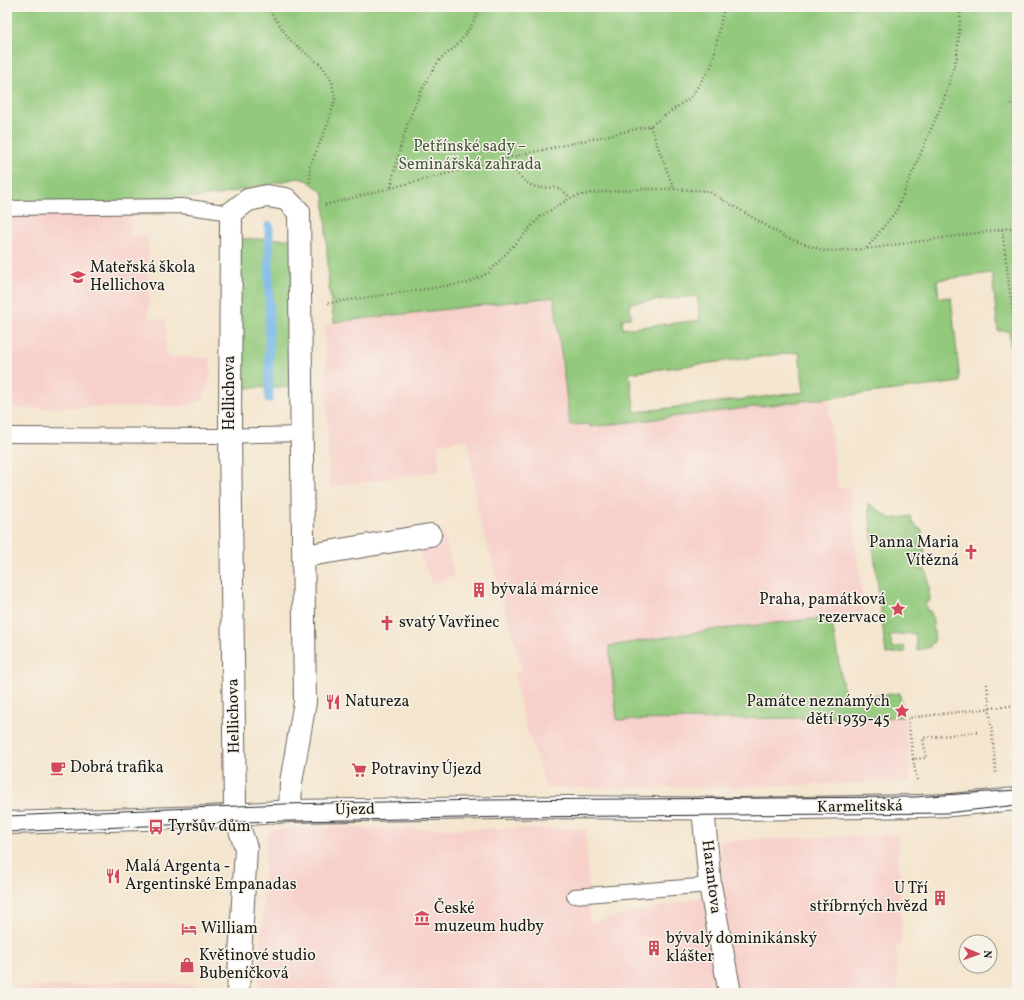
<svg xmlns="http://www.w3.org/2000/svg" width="1024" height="1000" font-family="Vollkorn,serif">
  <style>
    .built { fill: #f7d0ca }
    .green { fill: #92c97c; stroke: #57724c; fill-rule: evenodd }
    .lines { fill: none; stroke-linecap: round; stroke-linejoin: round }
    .stream { stroke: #73b5e8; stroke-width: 9 }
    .lane-casing { stroke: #68625a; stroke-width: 16 }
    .street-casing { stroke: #68625a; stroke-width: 24 }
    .path { stroke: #68625a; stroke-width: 2.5; stroke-dasharray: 1 3; stroke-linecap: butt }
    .lane { stroke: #fff; stroke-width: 14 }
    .street { stroke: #fff; stroke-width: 22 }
    .tram { stroke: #1c1c1c; stroke-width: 1 }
    .labels { text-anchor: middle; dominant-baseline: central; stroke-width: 3; stroke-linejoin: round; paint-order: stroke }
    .park-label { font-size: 16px; fill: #45593e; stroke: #f7f3e8 }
    .poi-label { font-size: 16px; fill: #1c1c1c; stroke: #f7f3e8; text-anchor: start }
    .street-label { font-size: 16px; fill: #1c1c1c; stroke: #f7f3e8 }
  </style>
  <rect width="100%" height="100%" fill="#f7f3e8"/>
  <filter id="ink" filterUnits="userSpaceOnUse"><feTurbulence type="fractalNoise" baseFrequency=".025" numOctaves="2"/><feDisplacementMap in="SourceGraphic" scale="8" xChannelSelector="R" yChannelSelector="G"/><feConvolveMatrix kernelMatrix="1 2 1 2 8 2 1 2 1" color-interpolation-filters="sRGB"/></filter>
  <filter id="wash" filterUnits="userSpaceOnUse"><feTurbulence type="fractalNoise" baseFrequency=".012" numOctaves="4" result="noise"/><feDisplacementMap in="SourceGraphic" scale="16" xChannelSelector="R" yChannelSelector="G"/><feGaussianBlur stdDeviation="0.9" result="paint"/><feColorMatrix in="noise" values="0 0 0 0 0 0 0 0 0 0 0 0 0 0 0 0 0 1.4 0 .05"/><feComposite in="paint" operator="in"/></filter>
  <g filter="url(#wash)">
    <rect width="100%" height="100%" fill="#f4e5ce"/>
    <path class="built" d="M7,215H129L130,236H148L149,318L166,319L167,357L210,358V382L203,400L183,406L7,409Z
      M555,297L571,425L589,424L590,427L828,398L837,488L849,487L864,613L831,615L846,708L904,703L911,782L737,787L546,788L522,714L515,674L523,671L477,510L468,439L437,444L440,471L329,487L325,326L334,322Z
      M444,535L455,575L432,585L417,544Z
      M293,828L586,829L590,923L722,892L720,841L898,834L902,946H896L898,993H259L266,839L272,830Z
      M125,980L223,988L222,993H7V989L21,987L79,985Z"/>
    <path class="green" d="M7,7H1017V387L1014,388L1009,331H998L992,273L937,280L939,298L951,297L960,382L590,427L589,424L570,425L554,297L334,322L329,288L324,193L307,180L298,178L219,195L165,200V214L7,215ZM697,296L700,320L623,329L622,319L631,318L630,303ZM799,352L804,392L635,412L629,373Z
      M238,239H293L294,387L240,388Z
      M868,503L891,519L911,516L912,524H916V527L922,530L925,557L924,561L920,562L922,569H925V572H927L930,598L929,602H925L927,611H930L931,614H932L935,640H933L934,643L930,644L931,647L917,650L915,633L890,635L892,648L904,646L905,652L886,654Z
      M831,617L845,699L900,693L902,717L617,720L609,646L712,630Z"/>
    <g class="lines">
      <path class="stream" d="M269,226V398"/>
    </g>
  </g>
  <g filter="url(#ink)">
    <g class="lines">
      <g class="lane-casing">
        <path id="lane" d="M7,208L182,206L231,213
          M7,435L212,436L302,434
          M574,896L710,885"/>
      </g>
      <g class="street-casing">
        <path id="street" d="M304,556L430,535
          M703,808L710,885L730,993
          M7,823L209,817L290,811L567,807L738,809L920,806L951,805L1017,799
          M238,993L246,848L235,815V806L230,435L231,213L248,200L267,196L286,199L299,212L305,702L291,782L290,811"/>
      </g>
      <path class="path" d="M270,7V11L290,40L323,67L332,81L335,99L329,121L310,166V184
        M1011,104L1017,106
        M650,126L674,189L708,191L787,238L825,251L867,249L1017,227
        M507,158C513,167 521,181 533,186C549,192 557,180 570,198
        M391,187C400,142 413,100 438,62C442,56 449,53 454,48C465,37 475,22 480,7
        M325,205L507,158L650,126L691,97L712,65L724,7
        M1002,229L1017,347
        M867,248L896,211L944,99L957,57L961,7
        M328,303L467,283L488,273L540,217L570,198L591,193L644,189H674
        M987,684L996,773
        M913,759L908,718L1017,705
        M917,780L913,759L926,758L923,738L978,732"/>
      <use href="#lane" class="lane"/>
      <use href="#street" class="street"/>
      <path class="tram" d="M7,816L284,804L484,800L915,797L1017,790
        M7,832L237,822L515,817L947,813L1017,805"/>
    </g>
  </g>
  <defs>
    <g id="school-bare" transform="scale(1.2)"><path d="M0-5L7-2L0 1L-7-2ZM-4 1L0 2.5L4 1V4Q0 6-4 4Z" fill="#d1495b" stroke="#f7f3e8" stroke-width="2.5" paint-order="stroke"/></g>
    <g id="church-bare" transform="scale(1.2)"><path d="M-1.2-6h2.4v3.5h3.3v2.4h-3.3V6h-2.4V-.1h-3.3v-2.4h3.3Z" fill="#d1495b" stroke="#f7f3e8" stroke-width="2.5" paint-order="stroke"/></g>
    <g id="building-bare" transform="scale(1.2)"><path d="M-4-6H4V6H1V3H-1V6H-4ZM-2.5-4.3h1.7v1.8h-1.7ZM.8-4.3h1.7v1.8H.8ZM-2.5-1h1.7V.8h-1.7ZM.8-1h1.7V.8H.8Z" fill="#d1495b" stroke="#f7f3e8" stroke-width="2.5" paint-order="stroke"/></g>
    <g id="sight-bare" transform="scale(1.2)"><path d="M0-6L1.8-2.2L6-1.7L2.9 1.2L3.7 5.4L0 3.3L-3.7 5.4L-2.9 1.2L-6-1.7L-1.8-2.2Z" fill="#d1495b" stroke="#f7f3e8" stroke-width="2.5" paint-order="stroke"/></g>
    <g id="restaurant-bare" transform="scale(1.2)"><path d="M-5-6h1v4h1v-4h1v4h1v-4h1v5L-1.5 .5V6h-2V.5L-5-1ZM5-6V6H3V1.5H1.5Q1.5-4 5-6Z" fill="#d1495b" stroke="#f7f3e8" stroke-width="2.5" paint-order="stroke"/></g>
    <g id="cafe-bare" transform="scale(1.2)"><path d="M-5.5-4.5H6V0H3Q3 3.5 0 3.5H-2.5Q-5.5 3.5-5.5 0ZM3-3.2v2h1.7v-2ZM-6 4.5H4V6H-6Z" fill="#d1495b" stroke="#f7f3e8" stroke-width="2.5" paint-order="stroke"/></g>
    <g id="supermarket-bare" transform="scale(1.2)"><path d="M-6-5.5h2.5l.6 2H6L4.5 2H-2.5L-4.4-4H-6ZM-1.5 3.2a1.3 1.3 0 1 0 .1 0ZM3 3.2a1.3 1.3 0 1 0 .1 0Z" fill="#d1495b" stroke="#f7f3e8" stroke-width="2.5" paint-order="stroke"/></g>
    <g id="bus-bare" transform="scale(1.2)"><path d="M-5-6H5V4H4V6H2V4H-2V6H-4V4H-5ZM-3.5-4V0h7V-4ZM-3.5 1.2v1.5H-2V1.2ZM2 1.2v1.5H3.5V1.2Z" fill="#d1495b" stroke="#f7f3e8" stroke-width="2.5" paint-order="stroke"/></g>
    <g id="museum-bare" transform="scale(1.2)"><path d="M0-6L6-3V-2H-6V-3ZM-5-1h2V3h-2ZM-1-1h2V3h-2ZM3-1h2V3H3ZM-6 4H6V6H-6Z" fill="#d1495b" stroke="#f7f3e8" stroke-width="2.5" paint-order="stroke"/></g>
    <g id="hotel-bare" transform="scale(1.2)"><path d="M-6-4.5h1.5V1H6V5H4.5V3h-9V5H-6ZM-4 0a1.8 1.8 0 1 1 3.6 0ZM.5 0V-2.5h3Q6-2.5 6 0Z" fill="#d1495b" stroke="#f7f3e8" stroke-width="2.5" paint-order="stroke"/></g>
    <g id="shop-bare" transform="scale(1.2)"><path d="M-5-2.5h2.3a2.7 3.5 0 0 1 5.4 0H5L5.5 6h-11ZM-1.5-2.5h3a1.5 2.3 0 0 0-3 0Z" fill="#d1495b" stroke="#f7f3e8" stroke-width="2.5" paint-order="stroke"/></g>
  </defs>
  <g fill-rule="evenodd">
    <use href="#school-bare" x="78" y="277"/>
    <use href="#church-bare" x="971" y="552"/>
    <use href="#building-bare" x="479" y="590"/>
    <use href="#sight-bare" x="898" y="609"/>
    <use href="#church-bare" x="387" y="623"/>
    <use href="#restaurant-bare" x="333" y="702"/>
    <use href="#sight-bare" x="902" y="711"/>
    <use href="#cafe-bare" x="58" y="768"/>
    <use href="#supermarket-bare" x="359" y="770"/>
    <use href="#bus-bare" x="156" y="827"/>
    <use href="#restaurant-bare" x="113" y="876"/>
    <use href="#building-bare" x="940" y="898"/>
    <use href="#museum-bare" x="422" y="918"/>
    <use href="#hotel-bare" x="189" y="929"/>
    <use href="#building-bare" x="654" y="948"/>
    <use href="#shop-bare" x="187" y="965"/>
  </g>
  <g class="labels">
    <g class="park-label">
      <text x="470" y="147">Petřínské sady –<tspan x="470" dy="18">Seminářská zahrada</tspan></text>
    </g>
    <g class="poi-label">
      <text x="90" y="268">Mateřská škola<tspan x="90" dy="18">Hellichova</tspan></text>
      <text x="959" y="543" text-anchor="end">Panna Maria<tspan x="959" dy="18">Vítězná</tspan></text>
      <text x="491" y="590">bývalá márnice</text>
      <text x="886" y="600" text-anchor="end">Praha, památková<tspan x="886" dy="18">rezervace</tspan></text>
      <text x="399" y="623">svatý Vavřinec</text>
      <text x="345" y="702">Natureza</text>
      <text x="890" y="702" text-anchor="end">Památce neznámých<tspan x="890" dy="18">dětí 1939-45</tspan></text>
      <text x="70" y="768">Dobrá trafika</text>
      <text x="371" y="770">Potraviny Újezd</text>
      <text x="168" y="827">Tyršův dům</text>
      <text x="125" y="867">Malá Argenta -<tspan x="125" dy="18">Argentinské Empanadas</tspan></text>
      <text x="928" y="889" text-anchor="end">U Tří<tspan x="928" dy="18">stříbrných hvězd</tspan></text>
      <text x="434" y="909">České<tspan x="434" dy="18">muzeum hudby</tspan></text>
      <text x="201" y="929">William</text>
      <text x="666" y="939">bývalý dominikánský<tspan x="666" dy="18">klášter</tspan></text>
      <text x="199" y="956">Květinové studio<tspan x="199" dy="18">Bubeníčková</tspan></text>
    </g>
    <g class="street-label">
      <text transform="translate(230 393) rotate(-90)">Hellichova</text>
      <text transform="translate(234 716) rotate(-91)">Hellichova</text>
      <text transform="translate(860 807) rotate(-1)">Karmelitská</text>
      <text transform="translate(355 810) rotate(-1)">Újezd</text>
      <text transform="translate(711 877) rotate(83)">Harantova</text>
    </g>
  </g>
  <rect width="1024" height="1000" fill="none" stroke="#f7f3e8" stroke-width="24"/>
  <g transform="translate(978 954) rotate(92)"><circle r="19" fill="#f7f3e8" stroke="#9f9d96"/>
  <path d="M0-3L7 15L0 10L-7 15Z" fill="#d1495b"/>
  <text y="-6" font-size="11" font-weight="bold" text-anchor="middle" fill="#1c1c1c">N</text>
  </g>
</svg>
